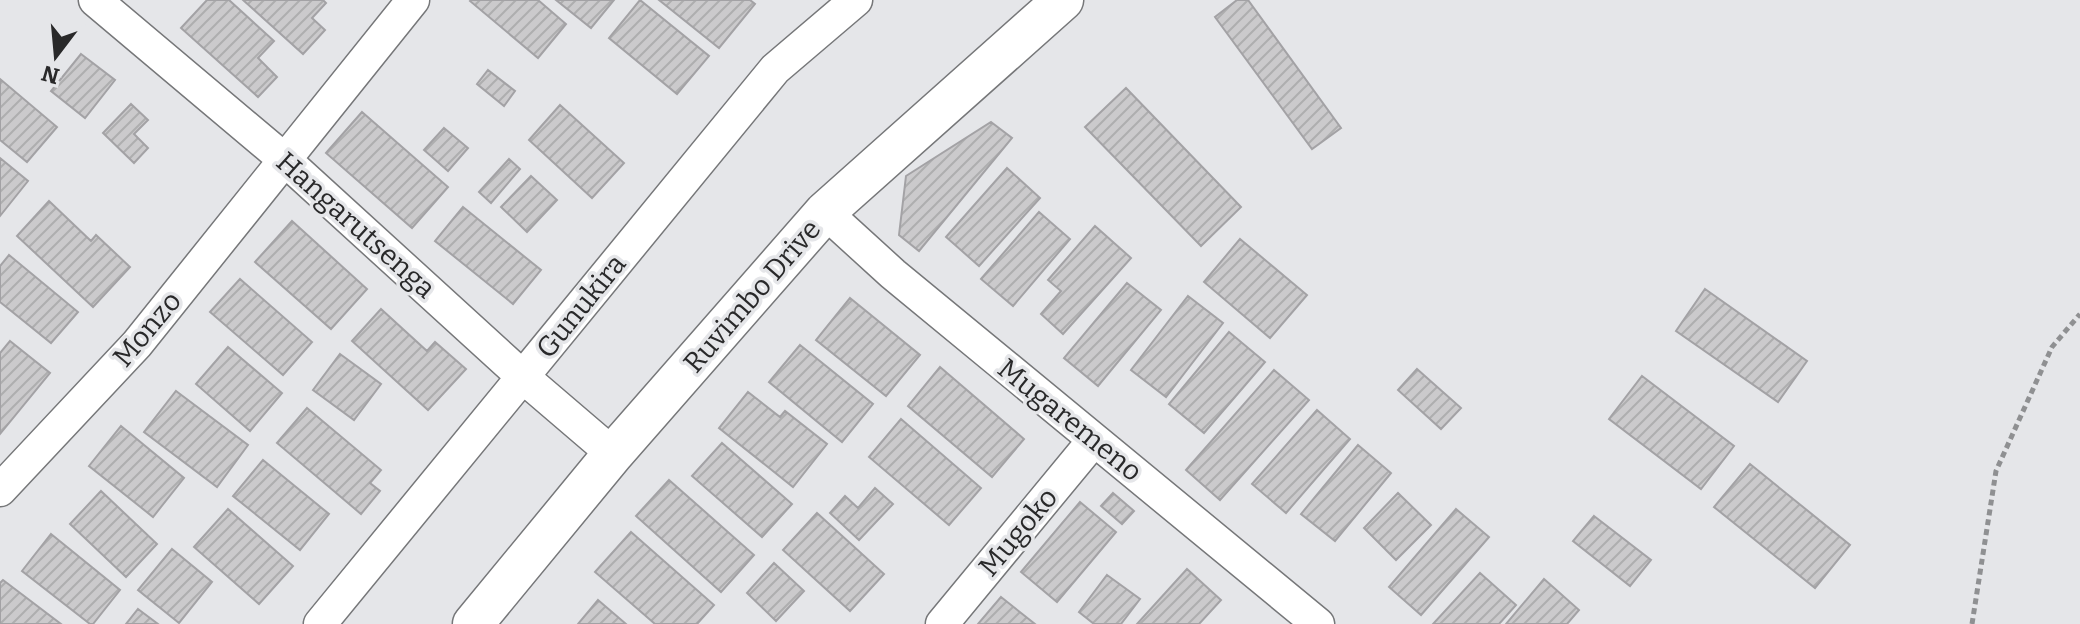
<svg xmlns="http://www.w3.org/2000/svg" width="2080" height="624" font-family="Bitter,serif">
  <style>
    .building { fill: url(#building-hatch); stroke: #a3a2a5; stroke-width: 2 }
    .lines { fill: none; stroke-linecap: round; stroke-linejoin: round }
    .minor-casing { stroke: #767779; stroke-width: 35 }
    .tertiary-casing { stroke: #767779; stroke-width: 43 }
    .path { stroke: #8f9092; stroke-width: 5; stroke-dasharray: 6 4; stroke-linecap: butt }
    .minor { stroke: #fff; stroke-width: 32 }
    .tertiary { stroke: #fff; stroke-width: 40 }
    .labels { text-anchor: middle; dominant-baseline: central; stroke-width: 7; stroke-linejoin: round; paint-order: stroke }
    .street-label { font-size: 28px; fill: #29292a; stroke: #e5e6e9 }
  </style>
  <defs>
    <pattern id="building-hatch" width="6" height="6" patternUnits="userSpaceOnUse" patternTransform="scale(2)"><rect width="6" height="6" fill="#cbcacc"/><path d="M-1 1l2-2M0 6l6-6M5 7l2-2" fill="none" stroke="#aeaeaf"/></pattern>
  </defs>
  <rect width="100%" height="100%" fill="#e5e6e9"/>
  <path class="building" d="M207,0H229L274,41L258,58L277,77L258,97L181,28Z
    M243,0H323L326,3L312,18L325,30L303,54Z
    M471,0H538L566,24L538,58L470,1Z
    M556,0H614L591,28Z
    M640,0L709,56L677,94L609,38Z
    M659,0H750L755,4L719,48Z
    M1237,0H1248L1341,128L1312,149L1215,17Z
    M81,54L115,80L85,118L51,91Z
    M488,70L515,91L504,106L477,84Z
    M0,79L57,127L27,162L0,140Z
    M1126,88L1241,207L1201,246L1085,127Z
    M131,104L148,120L134,134L148,148L134,163L103,133Z
    M560,105L624,163L592,198L529,140Z
    M362,112L448,187L412,228L326,153Z
    M991,122L1012,138L919,251L899,235L906,176Z
    M444,128L468,148L448,171L424,150Z
    M0,158L28,181L0,216Z
    M509,159L520,169L491,203L479,192Z
    M1007,168L1040,198L979,266L946,237Z
    M531,176L557,200L527,232L501,207Z
    M49,201L91,241L96,235L130,267L93,307L17,236Z
    M463,207L541,270L513,304L435,241Z
    M1039,212L1070,239L1013,306L981,279Z
    M292,221L367,289L331,329L255,262Z
    M1095,226L1131,258L1063,334L1041,314L1061,291L1048,280Z
    M1240,239L1307,295L1270,338L1204,282Z
    M9,255L78,312L51,343L0,302V266Z
    M240,279L312,342L283,375L210,312Z
    M1127,283L1161,310L1098,386L1064,358Z
    M1705,289L1807,361L1778,402L1676,331Z
    M1188,296L1223,323L1166,397L1131,370Z
    M850,298L920,355L886,396L816,340Z
    M381,309L427,351L435,342L466,369L428,410L352,341Z
    M1229,332L1265,362L1204,433L1169,404Z
    M10,341L50,373L0,434V353Z
    M800,345L873,404L842,442L769,382Z
    M228,347L282,393L250,431L196,384Z
    M340,354L381,384L354,420L313,390Z
    M940,367L1024,439L992,477L908,406Z
    M1417,369L1461,408L1441,429L1398,390Z
    M1274,370L1309,400L1220,500L1186,470Z
    M1642,376L1734,446L1701,489L1609,419Z
    M176,391L248,445L217,487L144,432Z
    M748,392L780,417L785,411L827,444L793,487L719,428Z
    M307,408L381,470L370,483L380,491L361,514L277,443Z
    M1317,410L1350,439L1286,513L1252,484Z
    M901,419L981,488L949,525L869,457Z
    M121,426L184,478L153,517L89,466Z
    M722,443L792,504L762,537L692,476Z
    M1358,445L1391,473L1335,541L1301,514Z
    M263,460L329,514L300,550L233,496Z
    M1750,464L1850,545L1815,588L1714,507Z
    M669,480L754,555L721,592L636,516Z
    M875,488L893,504L859,540L830,513L845,496L858,508Z
    M101,491L157,544L126,577L70,524Z
    M1113,493L1134,511L1122,524L1101,506Z
    M1398,493L1431,525L1396,560L1364,528Z
    M1080,502L1116,532L1057,602L1021,572Z
    M228,509L293,566L259,604L194,547Z
    M1456,509L1489,537L1421,615L1389,587Z
    M817,513L884,574L850,611L783,550Z
    M1594,516L1651,560L1630,586L1573,541Z
    M631,532L714,605L697,624H655L595,572Z
    M51,534L120,590L93,624H90L22,571Z
    M172,549L212,582L179,623L138,590Z
    M774,563L804,591L776,621L747,593Z
    M1187,569L1221,600L1199,624H1137Z
    M1480,573L1516,605L1499,624H1433Z
    M1107,575L1140,599L1121,624H1094L1079,612Z
    M1544,579L1579,610L1567,624H1506Z
    M3,580L61,624H0V583Z
    M1001,597L1035,624H978Z
    M598,600L626,624H578Z
    M138,609L158,624H126Z"/>
  <g class="lines">
    <g class="minor-casing">
      <path id="minor" d="M95,0L285,160L523,377L613,454
        M825,212L893,274L1318,624
        M0,490L137,344L413,0
        M320,624L775,69L856,0
        M942,624L1094,440"/>
    </g>
    <g class="tertiary-casing">
      <path id="tertiary" d="M473,624L613,454L825,212L1063,0"/>
    </g>
    <path class="path" d="M1972,624L1996,471L2052,347L2080,314"/>
    <use href="#minor" class="minor"/>
    <use href="#tertiary" class="tertiary"/>
  </g>
  <g class="labels">
    <g class="street-label">
      <text transform="translate(356 225) rotate(42)">Hangarutsenga</text>
      <text transform="translate(752 296) rotate(-49)">Ruvimbo Drive</text>
      <text transform="translate(581 306) rotate(-51)">Gunukira</text>
      <text transform="translate(147 329) rotate(-50)">Monzo</text>
      <text transform="translate(1070 420) rotate(39)">Mugaremeno</text>
      <text transform="translate(1018 532) rotate(-50)">Mugoko</text>
    </g>
  </g>
  <g transform="translate(56 56) rotate(196)" stroke="#e5e6e9" stroke-width="6" paint-order="stroke">
  <path d="M0-6L14 30L0 20L-14 30Z" fill="#29292a"/>
  <text y="-12" font-size="22" font-weight="bold" text-anchor="middle" fill="#29292a">N</text>
  </g>
</svg>
